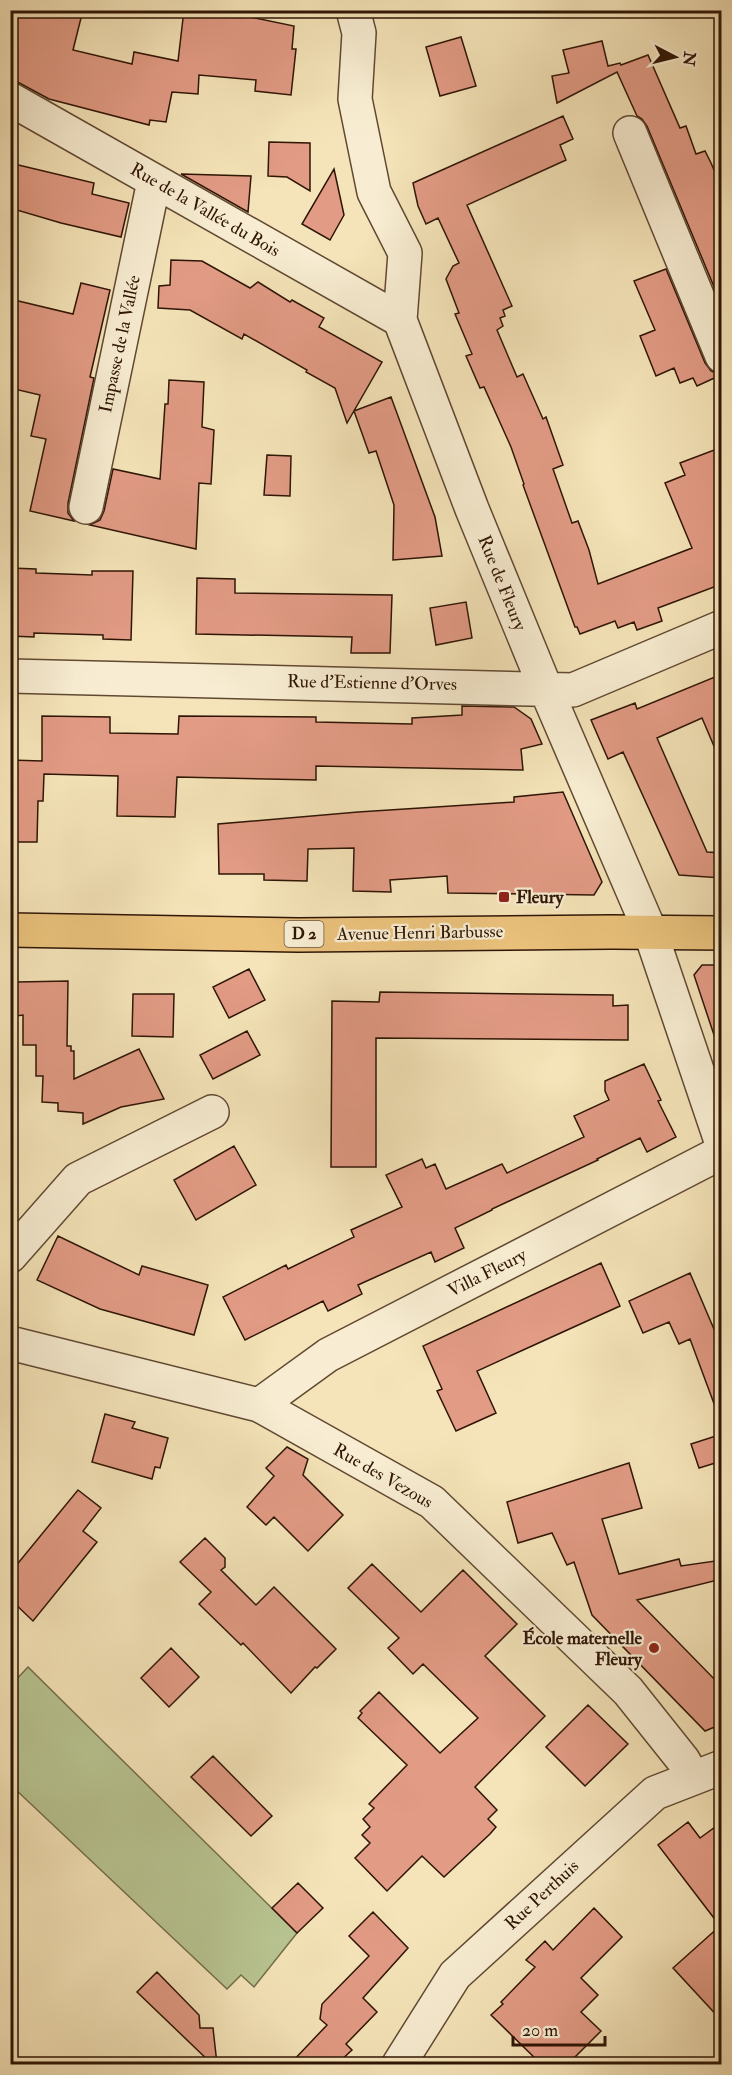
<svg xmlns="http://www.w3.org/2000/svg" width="732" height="2075" font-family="'IM FELL Double Pica',serif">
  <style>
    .green { fill: #b8c592; stroke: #746d4c; stroke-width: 1.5 }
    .building { fill: #e29b85; stroke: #2f1505; stroke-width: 1.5 }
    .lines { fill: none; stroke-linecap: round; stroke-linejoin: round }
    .minor-casing { stroke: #604932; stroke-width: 36 }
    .major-casing { stroke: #2f1505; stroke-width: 36 }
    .minor { stroke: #f8edd2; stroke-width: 33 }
    .major { stroke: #eac27c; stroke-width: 33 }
    .poi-dot { fill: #8f2418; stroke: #f8edd2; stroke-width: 2 }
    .labels { text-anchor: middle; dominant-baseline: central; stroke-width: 4.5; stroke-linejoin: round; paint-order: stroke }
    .shield { fill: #f8edd2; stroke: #6b5642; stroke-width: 1.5 }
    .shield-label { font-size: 16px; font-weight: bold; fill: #2f1505 }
    .street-label { font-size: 18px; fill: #2f1505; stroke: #f8edd2 }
    .poi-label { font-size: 18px; font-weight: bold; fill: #2f1505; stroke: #f8edd2; text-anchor: start }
  </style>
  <rect width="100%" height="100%" fill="#f5e4b9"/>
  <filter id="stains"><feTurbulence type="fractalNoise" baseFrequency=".00333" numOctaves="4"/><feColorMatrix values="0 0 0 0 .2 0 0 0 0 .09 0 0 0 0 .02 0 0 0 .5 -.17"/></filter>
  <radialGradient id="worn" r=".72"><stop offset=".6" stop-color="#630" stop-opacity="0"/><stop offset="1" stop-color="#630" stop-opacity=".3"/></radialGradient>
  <path class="green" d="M28,1667L297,1933L254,1987L241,1975L227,1989L14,1788L12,1794L11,1793V1685Z"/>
  <path class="building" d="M10,10H83L73,50L132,64L134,52L178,61L184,10H241L240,15L294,26L292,49H296L291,95L255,91L256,80L199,75L198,94L172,92L166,122L150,120L149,125L49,99L10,78Z
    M461,37L476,86L440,96L426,47Z
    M602,41L608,66L620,63L621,65L648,55L680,128L686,126L696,154L705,151L711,163L722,188V306L647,126L642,119L637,116L617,72L557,103L552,76L569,73L563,50Z
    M563,116L573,139L560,145L566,160L467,205L512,306L503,310L505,316L500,318L503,326L497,330L517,377L523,374L543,419L546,417L563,465L553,469L572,523L578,521L589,550L598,584L692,548L665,483L685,475L680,463L722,447V584L658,608L662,621L637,630L634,622L618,628L615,621L580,634L577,627H575L523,485L524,484L511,447L484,387L480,388L466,356L472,354L455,314L459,313L446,279L453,266L459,263L438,218L426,224L418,206L413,183Z
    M269,142L310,143V191L287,177L268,176Z
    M10,163L94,183L92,194L129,203L121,237L61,223L10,208Z
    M334,169L344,215L330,240L302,224Z
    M181,174L251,176L248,212Z
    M171,260L202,261L250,288L258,282L290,302L292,300L324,318L319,327L382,362L347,423L335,388L306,372L307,370L244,334L242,339L190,310L158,308L159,286L170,285Z
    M666,269L705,363L711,371L721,375L697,386L693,378L680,383L674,368L656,376L640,336L655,330L634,281Z
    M81,283L110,290L90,377L94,378L68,503V513L74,521L30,511L46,439L31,436L40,395L10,388V299L73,314Z
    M169,380L204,382L202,427L214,430L211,484L199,483L196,549L90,525L100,520L104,511L113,469L160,479L165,404H168Z
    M391,397L435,517L442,556L393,560L394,505L376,451L369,453L354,411Z
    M267,455L291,456L290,496L264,495Z
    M10,568L36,569V573L92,575V571H133L131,640L103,639V635L34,633V637L10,636Z
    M197,578L235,579V593L392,595L390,653H351L352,637L196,634Z
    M466,602L472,638L436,645L430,608Z
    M722,674V765L702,718L657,738L707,852L722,853V878L679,875L623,752L608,759L591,720L635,703L637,709Z
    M462,706L514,707L531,719L542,744L521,749L523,770L316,766V780L177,777L175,817L117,816L118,776L44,774L43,801H38L37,842H10V760L42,761V716L110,717V733L178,734L179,716L316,717V722L412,724V718L462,715Z
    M563,792L602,882L594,895L448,893L447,876L390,880L391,892L353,891L354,848L308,849L307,881L264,880V874H219L218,824L358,812L514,802V797Z
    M702,965H722V1043L717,1044L694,975Z
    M249,969L265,1000L229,1018L213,987Z
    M68,981L67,1046H71V1051H74V1079L139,1049L164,1099L121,1107L83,1124V1113L58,1111V1103L42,1102L43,1076H36V1045H23V1015L16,1016L17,982Z
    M380,992L613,995V1006L628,1005V1040L376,1038V1167H331L332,1001L379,1002Z
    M133,994H174L173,1037L132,1036Z
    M247,1031L260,1055L213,1079L200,1055Z
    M644,1064L661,1100L658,1101L676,1137L647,1152L640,1138L597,1159L598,1160L492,1209V1210L455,1228L464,1248L435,1262L431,1252L358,1285L362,1294L328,1311L323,1301L245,1340L223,1297L286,1265L288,1269L354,1237L351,1230L402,1207L386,1175L422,1159L426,1168L435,1164L446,1189L502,1164L507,1173L584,1137L574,1116L609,1100L605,1091V1081Z
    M234,1146L256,1185L196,1220L174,1180Z
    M58,1236L139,1275L142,1266L208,1285L194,1335L100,1309L37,1280Z
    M601,1263L620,1306L477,1371L496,1413L456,1431L437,1391L442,1389L423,1346Z
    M690,1273L722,1348V1417H719L690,1339L679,1344L669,1322L643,1333L629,1301Z
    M105,1414L135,1422L132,1428L168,1438L160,1468L155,1467L152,1479L92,1462Z
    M722,1434V1461L699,1468L691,1444Z
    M287,1447L308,1459L303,1475L343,1515L308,1551L274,1517L266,1525L247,1507L274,1476L266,1468Z
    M629,1463L642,1508L602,1519L619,1574L679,1559L681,1566L722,1560V1579L637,1600L722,1687V1724L705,1731L592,1615L574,1562L567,1565L552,1533L518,1543L507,1502Z
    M78,1490L101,1508L83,1531L97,1542L33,1621L10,1599V1573Z
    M205,1538L225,1558V1567L221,1570L256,1605L274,1587L336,1649L317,1668L315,1667L291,1693L243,1643L241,1645L199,1604L211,1592L180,1562Z
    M372,1564L421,1612L463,1570L517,1624L485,1656L545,1716L475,1787L497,1810L488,1819L496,1827L490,1834L444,1877L422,1856L387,1891L355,1858L370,1843L362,1835L370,1827L363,1819L374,1808L369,1804L407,1765L358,1718L362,1713L360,1711L379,1692L440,1753L478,1718L423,1664L413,1674L388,1648L399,1638L348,1588Z
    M171,1648L199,1677L169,1707L141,1678Z
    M588,1705L628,1744L585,1786L546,1747Z
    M213,1756L272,1816L251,1836L191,1777Z
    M688,1822L700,1838L722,1822V2021L673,1968L720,1926L658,1845Z
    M298,1883L323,1908L297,1933L272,1908Z
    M594,1908L622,1937L581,1978L598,1995L581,2012L601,2031L568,2064H541L491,2015L503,2004L501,2002L535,1967L526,1960L545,1941L553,1950Z
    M373,1912L408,1948L363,1998L377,2012L346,2044L352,2050L337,2064H290L327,2025L320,2019L322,2004L369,1956L349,1936Z
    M157,1972L199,2015L200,2028H213L217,2064H212L137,1992Z"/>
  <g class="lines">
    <g class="minor-casing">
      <path id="minor" d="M353,10L359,33L355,99L374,192L405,253L400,320L472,509L545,687L650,931L722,1144
        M10,99L400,320
        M630,133L722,356
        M86,507L154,181
        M10,676L573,690L722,627
        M10,1256L78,1179L212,1112
        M10,1343L259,1405L432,1502L628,1691L683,1760L693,1777
        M259,1405L328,1355L722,1152
        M399,2064L455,1975L655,1793L722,1767"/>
    </g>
    <g class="major-casing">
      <path id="major" d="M10,930L298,935L611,932L722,933"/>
    </g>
    <use href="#minor" class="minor"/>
    <use href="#major" class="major"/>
  </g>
  <g class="poi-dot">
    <rect x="498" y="891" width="12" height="12" rx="3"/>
    <circle cx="654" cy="1648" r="6"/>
  </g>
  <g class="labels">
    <rect class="shield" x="284.5" y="921" width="39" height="26" rx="4.5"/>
    <g class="shield-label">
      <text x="304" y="934">D 2</text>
    </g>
    <g class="street-label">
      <text transform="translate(205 210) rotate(30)">Rue de la Vallée du Bois</text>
      <text transform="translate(120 344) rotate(-78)">Impasse de la Vallée</text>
      <text transform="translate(502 583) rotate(68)">Rue de Fleury</text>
      <text transform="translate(372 683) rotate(1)">Rue d'Estienne d'Orves</text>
      <text transform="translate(420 933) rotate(-1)">Avenue Henri Barbusse</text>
      <text transform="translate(487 1273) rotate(-27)">Villa Fleury</text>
      <text transform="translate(383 1476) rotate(30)">Rue des Vezous</text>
      <text transform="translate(542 1895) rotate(-43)">Rue Perthuis</text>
    </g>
    <g class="poi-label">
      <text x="516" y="897">Fleury</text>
      <text x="642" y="1638" text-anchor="end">École maternelle<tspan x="642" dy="21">Fleury</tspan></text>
    </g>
  </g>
  <rect width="732" height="2075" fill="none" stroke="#f5e4b9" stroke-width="36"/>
  <rect x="12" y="12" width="708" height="2051" fill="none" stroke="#2f1505" stroke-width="3"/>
  <rect x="18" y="18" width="696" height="2039" fill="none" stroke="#2f1505" stroke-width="1.5"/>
  <g transform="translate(675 57) rotate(97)" stroke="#f8edd2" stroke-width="4.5" paint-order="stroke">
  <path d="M0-4.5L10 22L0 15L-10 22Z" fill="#2f1505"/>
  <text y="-9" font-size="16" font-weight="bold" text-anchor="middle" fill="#2f1505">N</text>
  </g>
  <path d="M513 2036v9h92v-9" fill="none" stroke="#2f1505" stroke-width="3"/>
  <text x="522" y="2036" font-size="18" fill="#2f1505" stroke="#f8edd2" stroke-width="4.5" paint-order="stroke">20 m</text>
  <rect width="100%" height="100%" filter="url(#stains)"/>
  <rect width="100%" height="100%" fill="url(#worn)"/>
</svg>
